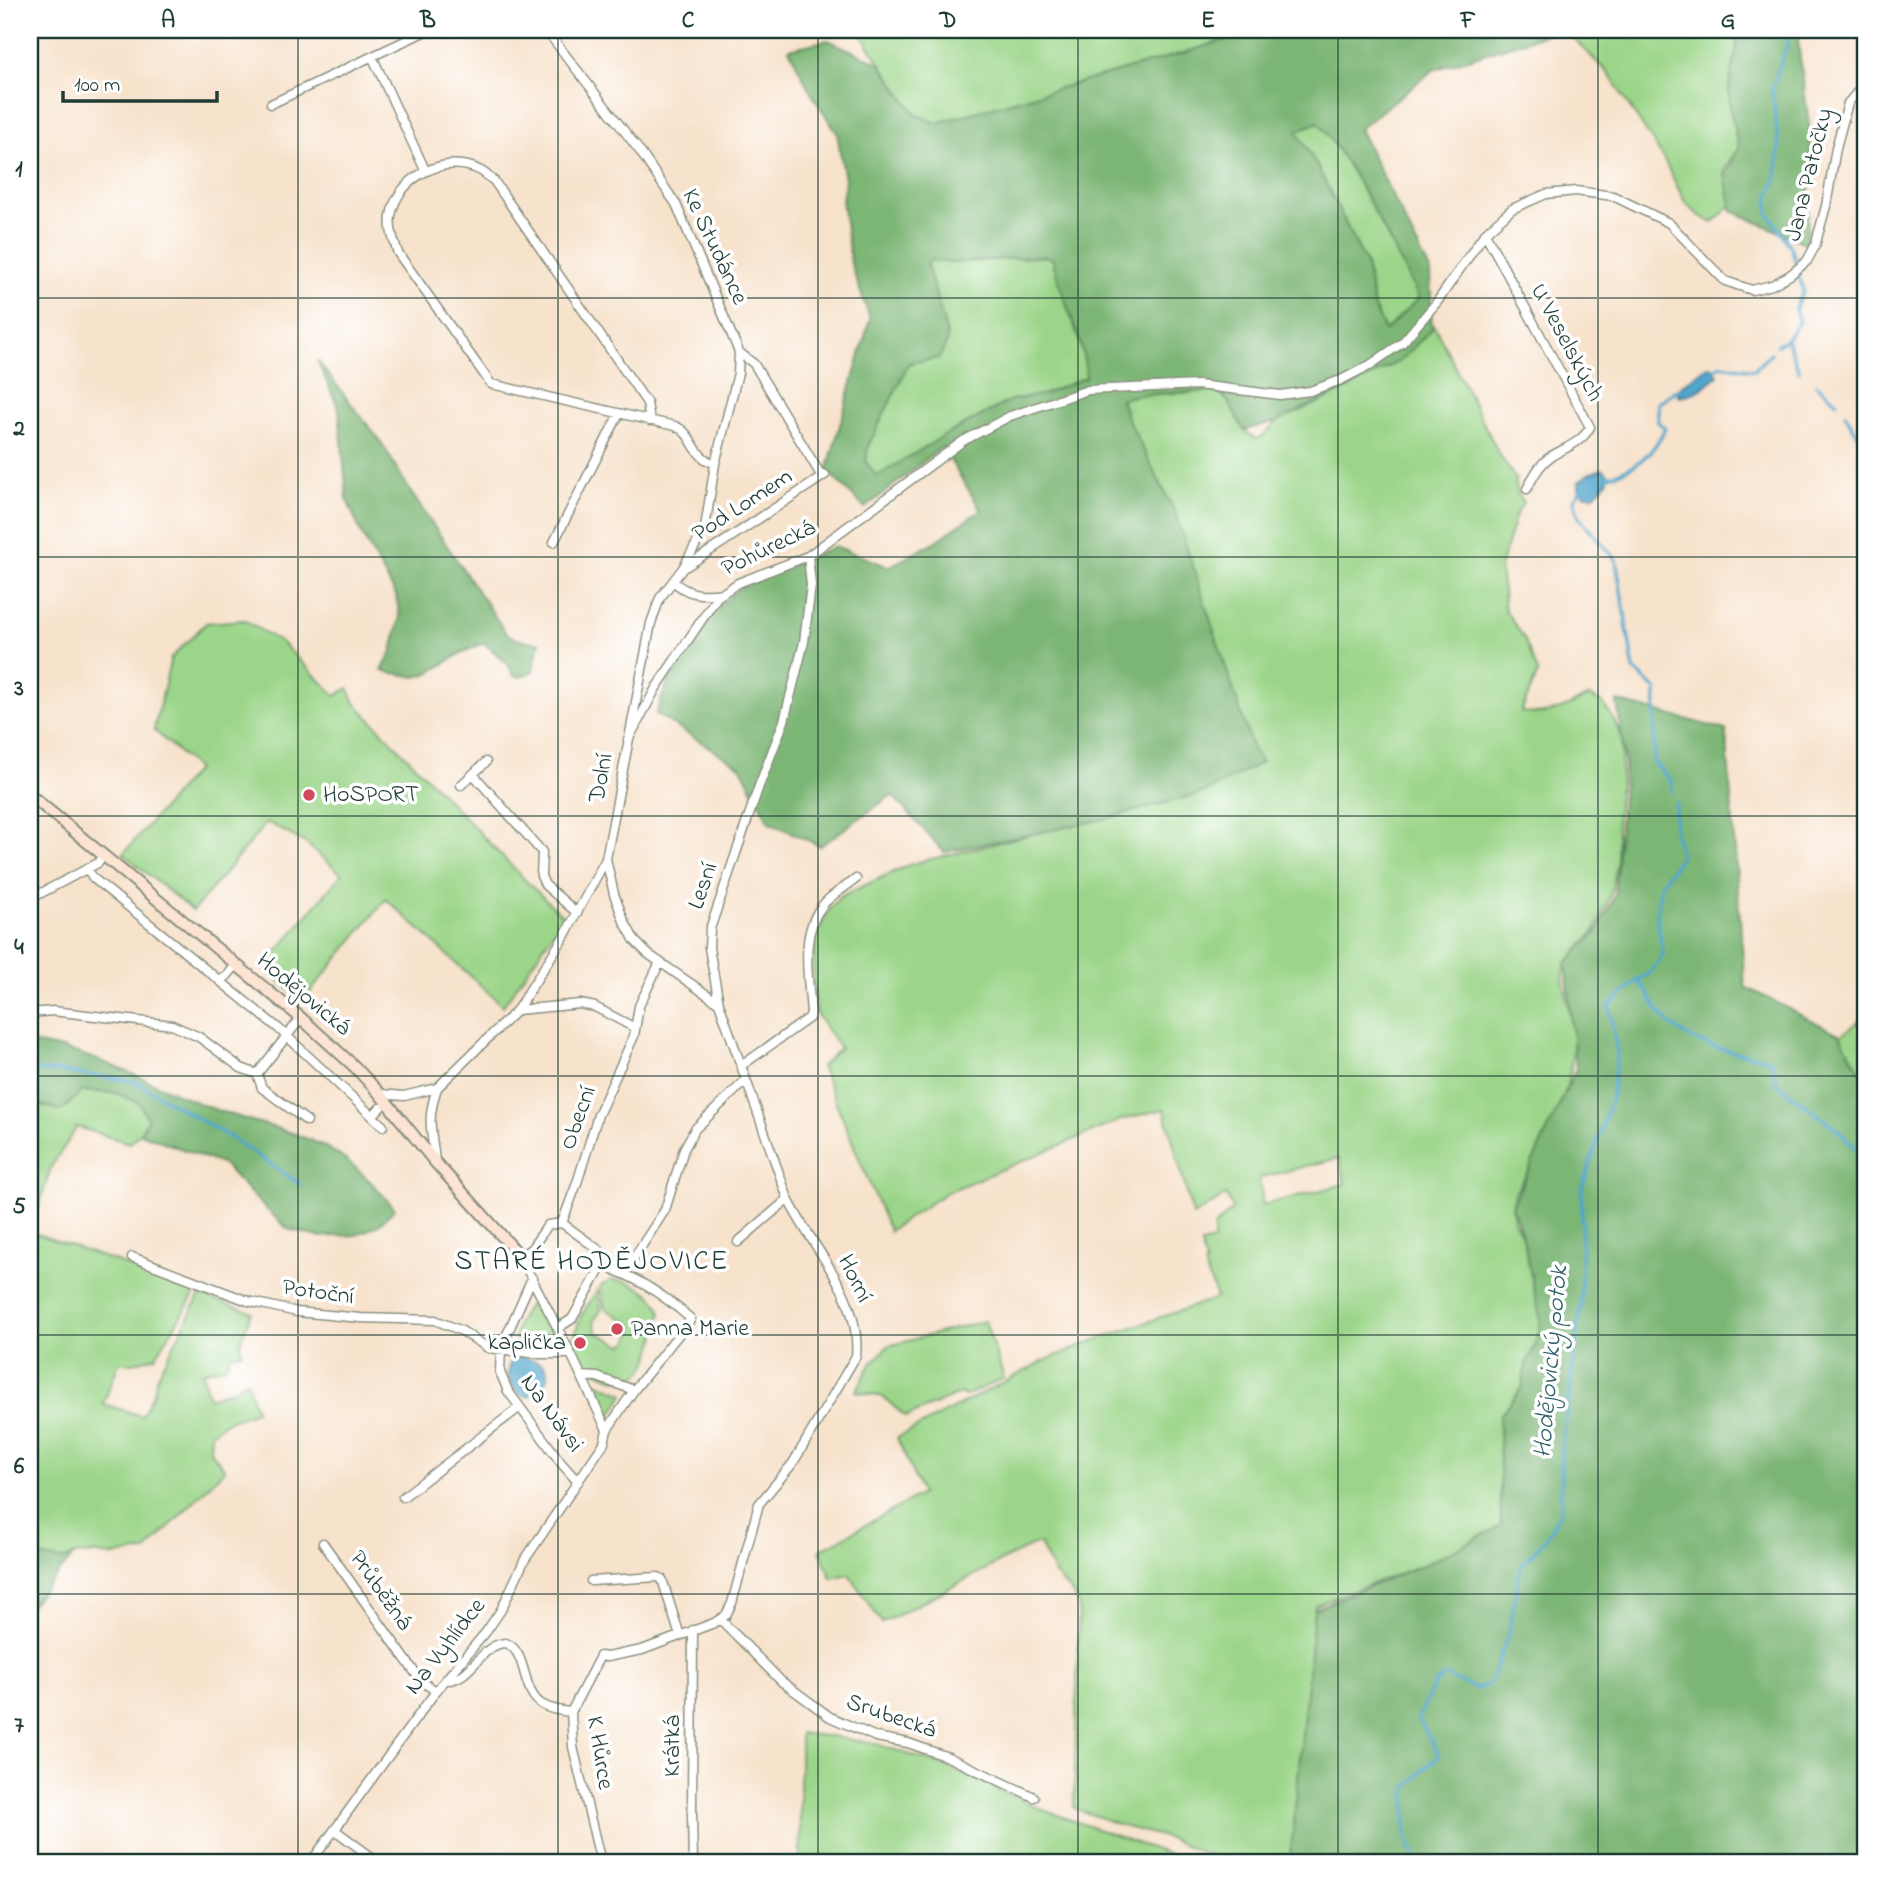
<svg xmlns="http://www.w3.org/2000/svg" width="1896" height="1892" font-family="'Indie Flower',sans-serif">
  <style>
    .green { fill: #9bd589; stroke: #5d895e; stroke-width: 2; fill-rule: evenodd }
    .forest { fill: #7cb675; stroke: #4e7a54; stroke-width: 2; fill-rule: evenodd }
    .water { fill: #4fa5cc; stroke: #377180; stroke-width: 2 }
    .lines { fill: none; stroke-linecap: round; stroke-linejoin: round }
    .stream { stroke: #4fa5cc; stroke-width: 3.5 }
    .street-casing { stroke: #8b9080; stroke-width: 11 }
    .secondary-casing { stroke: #8b9080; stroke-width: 14 }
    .street { stroke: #fff; stroke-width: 8 }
    .secondary { stroke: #fde3d1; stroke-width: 10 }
    .grid { fill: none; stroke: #1f3d34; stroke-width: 2; stroke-opacity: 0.55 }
    .poi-dot { fill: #d1495b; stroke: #fff; stroke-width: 2.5 }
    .labels { text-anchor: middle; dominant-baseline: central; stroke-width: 7; stroke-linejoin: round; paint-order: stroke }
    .street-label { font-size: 24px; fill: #1f3d34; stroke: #fff }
    .poi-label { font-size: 24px; fill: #1f3d34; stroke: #fff; text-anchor: start }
    .water-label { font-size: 26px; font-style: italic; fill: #306169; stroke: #fff }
    .quarter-label { font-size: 28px; letter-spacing: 2px; fill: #1f3d34; stroke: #fff }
    .neatline { fill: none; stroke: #1f3d34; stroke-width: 2.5 }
    .grid-label { font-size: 23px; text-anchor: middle; font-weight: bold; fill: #1f3d34 }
  </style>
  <rect width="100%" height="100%" fill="#fff"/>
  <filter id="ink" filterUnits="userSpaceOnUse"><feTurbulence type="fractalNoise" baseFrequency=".0143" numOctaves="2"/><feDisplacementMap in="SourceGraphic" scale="14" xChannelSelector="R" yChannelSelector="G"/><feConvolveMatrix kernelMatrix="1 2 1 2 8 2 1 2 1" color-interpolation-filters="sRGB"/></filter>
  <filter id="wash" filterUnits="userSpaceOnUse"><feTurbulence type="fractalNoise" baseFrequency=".00686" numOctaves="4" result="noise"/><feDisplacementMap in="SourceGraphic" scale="28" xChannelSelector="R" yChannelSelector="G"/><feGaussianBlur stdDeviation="1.57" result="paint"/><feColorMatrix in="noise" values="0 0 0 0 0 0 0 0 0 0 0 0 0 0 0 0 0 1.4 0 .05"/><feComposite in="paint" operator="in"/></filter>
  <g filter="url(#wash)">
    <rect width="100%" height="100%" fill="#f7e2cb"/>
    <path class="green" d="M858,30H1256L1187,52L937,123L916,115Z
      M1577,30H1734C1741,50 1733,60 1730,80C1728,103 1733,125 1739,147L1724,170L1732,204L1713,223L1697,214L1685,202L1662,156L1608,73L1574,39Z
      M1318,122C1359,175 1388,238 1419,298L1385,331L1374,307L1366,264L1317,166L1296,131Z
      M1045,256L1053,259C1060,299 1083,335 1087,377L1045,394L1011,400L947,434L877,477L866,462L868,446L909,363L939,358L947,342V335L926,264L931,260L951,263Z
      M1434,325L1499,454L1515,478L1517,491L1523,503L1516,515L1500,567L1505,610L1525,640L1538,673L1521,712C1546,718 1568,707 1589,696L1602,703L1612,716L1622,739L1621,775L1617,818V861L1612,891L1595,931L1566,964L1563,978L1574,1038L1570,1074L1562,1103L1534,1162L1515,1193L1512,1206L1514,1221L1525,1242L1541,1322L1536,1344L1526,1364L1522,1388L1499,1417L1501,1526L1430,1562L1315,1605L1290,1862H1227L1161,1836L1126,1827L1074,1808L1079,1606L1076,1598L1054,1573L1040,1544L1037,1543L1023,1550L882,1623L849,1574L831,1578L820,1550L922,1494L897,1438L1046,1360L1098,1339L1217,1298L1204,1265L1206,1264L1201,1244L1214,1241V1227L1233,1209L1226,1195L1193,1216L1164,1109L1121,1120L947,1192L889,1231L821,1066L840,1048L817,1015L813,986L814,944L817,933L831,907L841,896L911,864L1206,792L1262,762L1253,750L1120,399L1138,395L1215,391C1235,400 1236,429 1256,439L1262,437L1278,421L1344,391L1400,361ZM1339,1158L1345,1184L1263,1205L1259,1178Z
      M244,620L282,643L336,696L348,688L355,703L525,880L564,917L503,1006L386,899L303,1001L263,968L342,874L304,842L267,822L193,911L123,854L197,769L154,730L171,658L206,623Z
      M1866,1016V1081L1840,1036Z
      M82,1091L116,1093L140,1103L148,1120L140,1133L130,1143L77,1127L51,1167L31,1232L197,1290L156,1356L134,1363H119L103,1404L142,1416L155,1389L156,1379L200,1295L252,1312L240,1342L242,1353L231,1355L226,1366L202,1372L209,1398L232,1390L247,1380L256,1411L226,1422L211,1433L210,1451L225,1469L146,1551L109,1556L92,1553L75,1555L62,1560L30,1555V1102L45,1108Z
      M611,1280C631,1280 658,1293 661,1314C651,1349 651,1396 602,1374C588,1368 578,1357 573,1342L580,1317L598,1289L601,1311L594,1320L596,1332L622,1345C631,1342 634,1332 632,1324L604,1308L601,1286Z
      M532,1304L539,1308L555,1339V1343L548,1350L519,1343L515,1339C515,1328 522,1309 532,1304Z
      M985,1321L1004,1378L965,1396L961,1393L906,1417L883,1397L856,1391L871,1364L888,1346Z
      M596,1382L624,1394L608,1420L606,1419L593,1384Z
      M800,1733L870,1742L943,1765L1046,1811L1190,1862H800Z"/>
    <path class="forest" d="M1256,30H1559L1433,70L1359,129L1430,271L1432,329L1400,361L1371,376L1278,421L1244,430L1224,395L1215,391L1138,395L1121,399L1127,417L1176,515L1253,750L1262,762L1206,792L1105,819L944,852L892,795L820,846L769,822L741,767L656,714L668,681L718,607L738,589L835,546L889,567L935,542L981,510L942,447L865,508L827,471L870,319L851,264L842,201L845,180L837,133L811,93L789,49L828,40L879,63L916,115L937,123L1187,52ZM1318,122C1359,175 1388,238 1419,298L1385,331L1374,307L1366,264L1317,166L1297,131ZM1045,256L1053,259C1060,299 1084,335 1086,377L1045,394L1011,400L947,434L877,476L866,462L868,446L909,363L939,358L947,342V335L927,264L930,260L951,263Z
      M1734,30H1800L1798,42L1811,140L1807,244L1732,211L1725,175L1739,147C1733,125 1727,103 1730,80C1733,59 1741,50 1734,30Z
      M317,360L381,442L412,494L506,633L516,639L540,643C536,652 537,661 532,672L519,677L514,676L507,663L484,643L463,652L431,672L416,677L382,671L392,651L400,617L396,595L362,535L347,500L339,409Z
      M1617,701L1726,730L1745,987L1839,1034L1866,1081V1862H1290L1314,1609L1430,1562L1501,1526L1499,1416L1522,1388L1526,1364L1536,1344L1541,1322L1523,1238L1512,1206L1576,1069L1566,963L1597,932L1615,894L1625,763Z
      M30,1043C93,1050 148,1083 206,1106C248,1123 298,1129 337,1154C361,1170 376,1187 395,1209L377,1226L356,1235L319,1237L288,1229L261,1204L224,1165L140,1133L148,1119L139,1103L116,1093L82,1091L62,1111L30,1102Z
      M30,1555L62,1560L74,1555L30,1605Z"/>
    <path class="water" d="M1711,366L1718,375C1708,385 1694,396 1679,396L1675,391L1705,368Z
      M1603,469L1609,475L1607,482L1594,495H1586L1579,490V482L1588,474Z
      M520,1357C529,1359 539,1360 546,1367C556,1378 531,1414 512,1386C506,1376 507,1371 511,1360Z"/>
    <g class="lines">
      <path class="stream" d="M1787,340L1799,371
        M1777,345L1787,339L1799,322L1795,309L1803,291L1792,249L1769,214L1768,199L1776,180L1779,147L1772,90L1792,30
        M1712,371L1721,365L1754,370L1771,353
        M1816,384L1837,402
        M1845,414L1866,448
        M1606,477C1633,470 1654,455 1665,428L1658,422V403L1678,389
        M1580,489L1574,501L1579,517L1616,560L1634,670L1656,689L1654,763L1671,781L1673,792
        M1638,980C1648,993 1656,1010 1667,1021C1693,1048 1736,1052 1770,1059L1777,1084L1837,1129L1866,1160
        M30,1071H54L134,1081L233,1139L300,1184
        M1415,1862L1406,1832V1788L1439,1755L1418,1718L1436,1682L1445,1676L1476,1689L1487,1685L1492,1679L1509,1632L1521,1566L1546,1538L1561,1511V1453L1581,1305L1582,1188L1611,1101L1617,1051L1609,1006L1638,980L1650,973L1663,955L1657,917L1660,885L1681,856L1674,829L1676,803"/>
    </g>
  </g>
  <g filter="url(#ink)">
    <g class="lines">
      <g class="street-casing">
        <path id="street" d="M372,56L425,170
          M271,104L428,30
          M1485,233L1590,427C1582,443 1564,448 1550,457C1539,465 1533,477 1527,489
          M739,352L754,364L822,477
          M650,421L647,403L494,181C490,178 486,174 481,171C446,152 397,177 391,216C389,229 394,241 398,253L491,384L675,426C692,433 691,448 704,458C707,461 711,462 715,464
          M554,542L619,414
          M687,566L825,475
          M673,581C688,595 702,596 723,593
          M628,740L656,688L717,597L738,583L808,556L963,441L1010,416L1088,390L1198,385L1280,395L1310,391L1341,380L1370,365L1402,343L1437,302L1485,233L1512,209L1546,194L1576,191L1613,196L1669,223L1725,281L1752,290L1772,285L1790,275L1807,261L1815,246L1826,206L1836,148L1848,103L1866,82
          M473,774L542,852L541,876L545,885L576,912
          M461,785L486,762
          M87,868L93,878L278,1028L383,1126
          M30,899L98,863L103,856
          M219,980L227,976L236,965
          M719,1003L709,948L710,929L759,786L784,721L804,642L811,585L808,556
          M517,1010L580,1004L595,1007L635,1028
          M30,1013L53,1011L172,1025L199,1037L241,1068L257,1074L262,1088L307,1121
          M741,1066L809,1018L811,1013C809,980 799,934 822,906C830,895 846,887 856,879
          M257,1074L301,1018
          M380,1094L404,1096L437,1088L517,1010L565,935L606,859L651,623L660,598L683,568L705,528L715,464L738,373L739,352L676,204L639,150L546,30
          M372,1116L380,1108
          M435,1162C432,1129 426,1122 437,1088
          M562,1223L577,1183L598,1115L634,1036L639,1006L660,962
          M738,1242L788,1199
          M132,1257L248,1301L297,1312L361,1318L435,1320L462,1331L488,1348L540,1354H571
          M602,1266C636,1276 664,1295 691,1319L634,1390L607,1430
          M624,1273L665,1210L684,1149L695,1129L746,1080
          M532,1278L501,1348L500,1372L508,1391L562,1464L578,1482
          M582,1376L597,1377L634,1390
          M403,1497L520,1407
          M323,1543L421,1681L436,1691
          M591,1581L658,1577L662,1579L680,1636
          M721,1620L781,1681L830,1717L876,1737L908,1743L948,1757L1034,1797
          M693,1630L692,1815L693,1862
          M447,1680C472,1680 481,1643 506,1643C529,1653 520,1692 543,1705C551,1710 562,1711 571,1712
          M335,1830L378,1862
          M311,1862L436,1691L486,1632L501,1610L524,1561L604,1443L607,1430L571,1354L520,1256L531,1249L548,1225L562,1223L599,1250L602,1266L572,1319L558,1328
          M601,1862L573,1747L571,1712L600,1656L607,1657L642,1650L714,1623L726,1615L732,1603L759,1504L793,1463L856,1356C862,1296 813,1250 788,1199L719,1003L648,954L635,941L624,921L614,894L606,859"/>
      </g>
      <g class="secondary-casing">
        <path id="secondary" d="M30,795L301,1018L355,1067L380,1094L435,1162L520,1256"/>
      </g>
      <use href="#street" class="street"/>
      <use href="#secondary" class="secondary"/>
    </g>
  </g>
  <path class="grid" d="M298,30V1862M558,30V1862M818,30V1862M1078,30V1862M1338,30V1862M1598,30V1862M30,298H1866M30,557H1866M30,816H1866M30,1076H1866M30,1335H1866M30,1594H1866"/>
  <g class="poi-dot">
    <circle cx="309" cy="795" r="7"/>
    <circle cx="617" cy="1329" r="7"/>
    <circle cx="580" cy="1343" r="7"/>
  </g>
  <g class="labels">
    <g class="street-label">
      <text transform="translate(1810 175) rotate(-76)">Jana Patočky</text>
      <text transform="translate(714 247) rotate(65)">Ke Studánce</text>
      <text transform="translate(1566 343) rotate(62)">U Veselských</text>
      <text transform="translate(743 506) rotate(-33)">Pod Lomem</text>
      <text transform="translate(769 549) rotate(-26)">Pohůrecká</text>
      <text transform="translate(602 778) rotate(-80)">Dolní</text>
      <text transform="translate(704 886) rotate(-71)">Lesní</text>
      <text transform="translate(303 995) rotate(40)">Hodějovická</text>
      <text transform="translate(579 1118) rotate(-70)">Obecní</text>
      <text transform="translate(854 1279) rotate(64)">Horní</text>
      <text transform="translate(318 1293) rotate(8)">Potoční</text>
      <text transform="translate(551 1414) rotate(54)">Na Návsi</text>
      <text transform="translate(380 1591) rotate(55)">Průběžná</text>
      <text transform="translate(446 1647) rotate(-52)">Na Vyhlídce</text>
      <text transform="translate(891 1717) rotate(19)">Srubecká</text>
      <text transform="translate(673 1746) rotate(-90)">Krátká</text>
      <text transform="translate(599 1753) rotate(81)">K Hůrce</text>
    </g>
    <g class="poi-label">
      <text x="323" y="795">HoSPORT</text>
      <text x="631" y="1329">Panna Marie</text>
      <text x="566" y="1343" text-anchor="end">kaplička</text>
    </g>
    <g class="water-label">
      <text transform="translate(1552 1362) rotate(-85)">Hodějovický potok</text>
    </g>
    <g class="quarter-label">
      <text x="592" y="1262">STARÉ HODĚJOVICE</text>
    </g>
  </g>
  <rect width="1896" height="1892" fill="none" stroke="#fff" stroke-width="77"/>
  <path d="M63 91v10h154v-10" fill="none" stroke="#1f3d34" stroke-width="3.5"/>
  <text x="74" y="91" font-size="21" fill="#1f3d34" stroke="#ffffff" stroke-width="5" paint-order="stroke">100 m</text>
  <rect x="38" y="38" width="1819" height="1816" class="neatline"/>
  <g class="grid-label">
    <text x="168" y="27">A</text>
    <text x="428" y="27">B</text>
    <text x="688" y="27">C</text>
    <text x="948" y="27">D</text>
    <text x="1208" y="27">E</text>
    <text x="1468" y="27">F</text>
    <text x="1728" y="27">G</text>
    <text x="19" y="176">1</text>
    <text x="19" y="435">2</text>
    <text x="19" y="695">3</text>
    <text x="19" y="954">4</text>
    <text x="19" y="1213">5</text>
    <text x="19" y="1473">6</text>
    <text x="19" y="1732">7</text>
  </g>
</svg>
